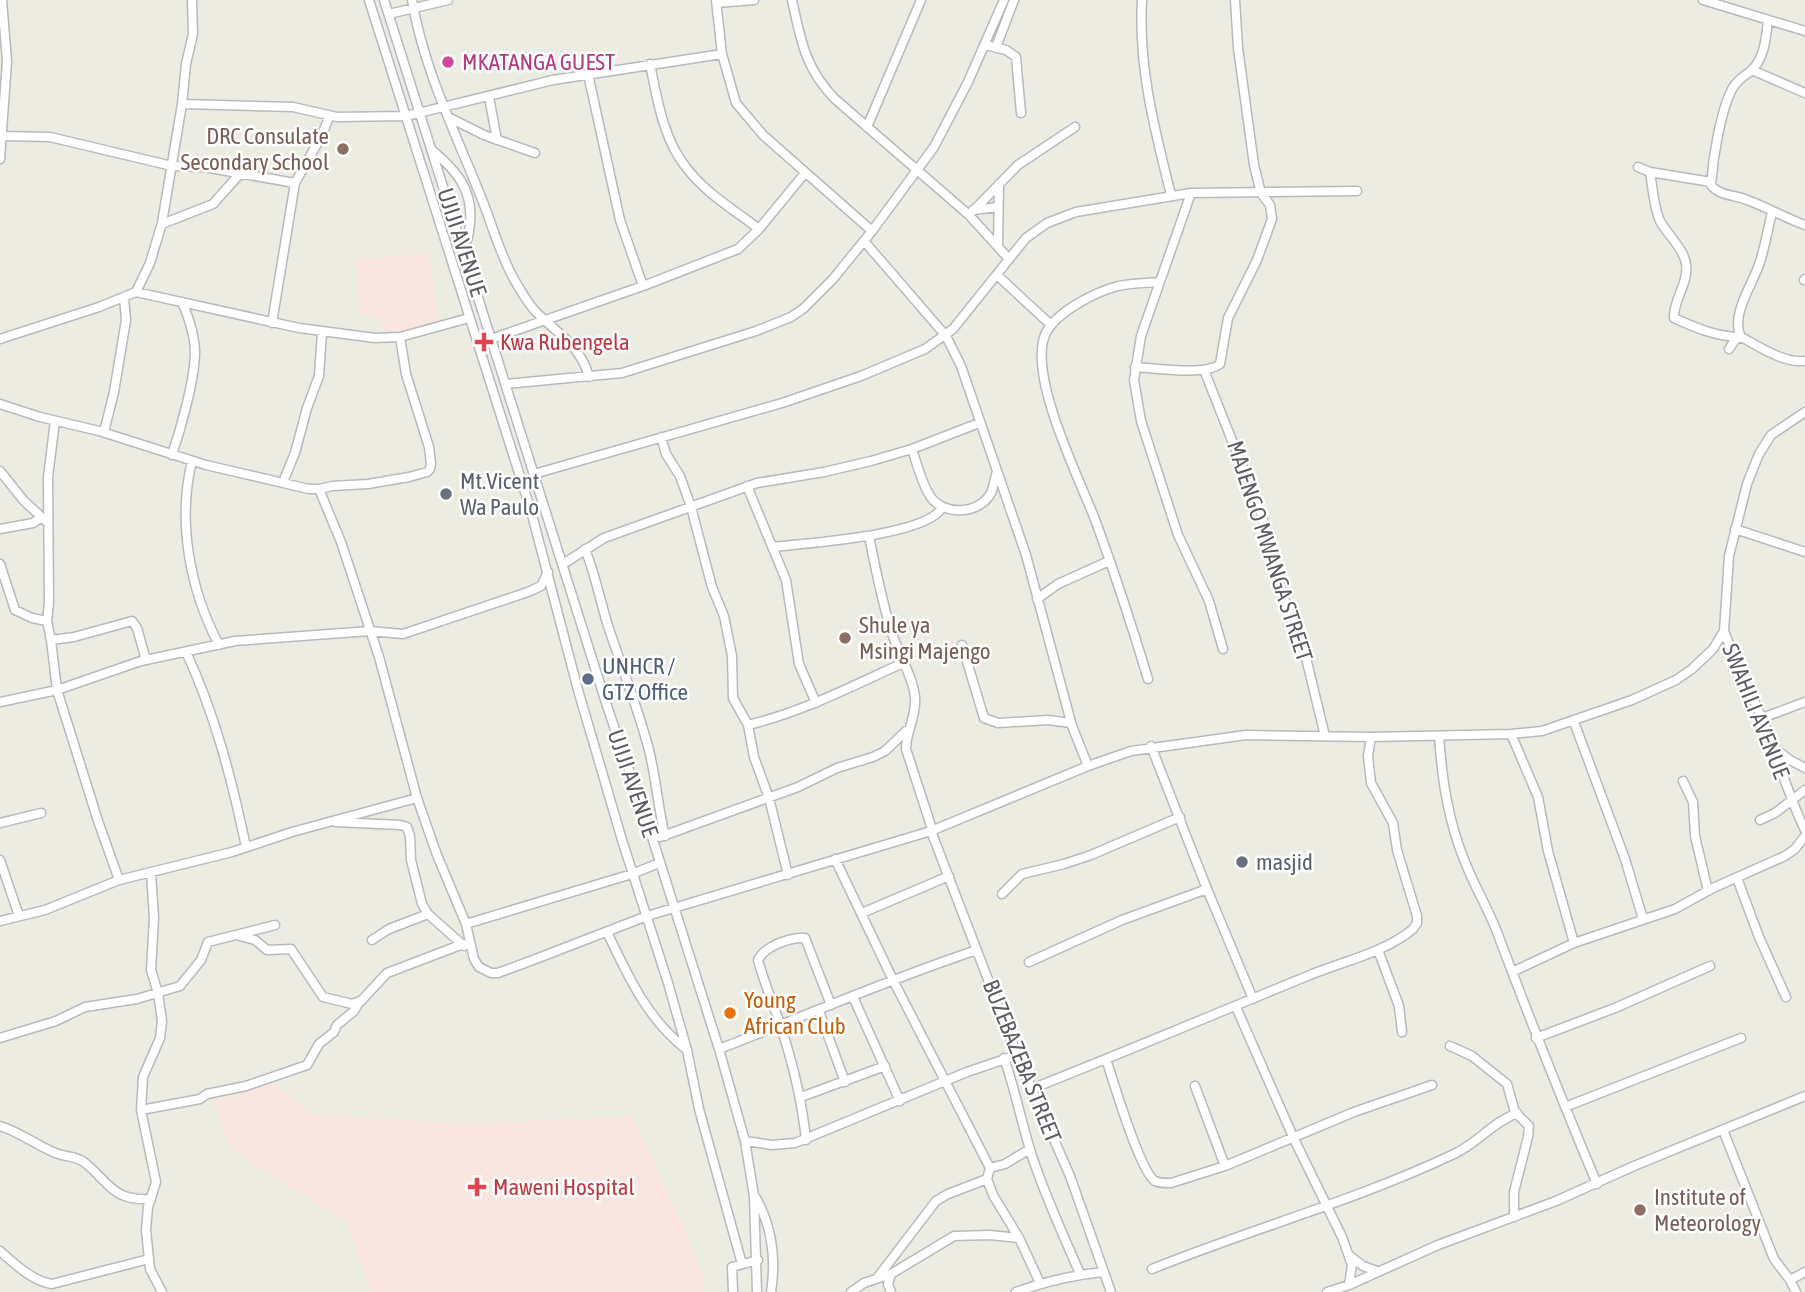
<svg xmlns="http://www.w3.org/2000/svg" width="1805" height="1292" font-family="'Asap Condensed',sans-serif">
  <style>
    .medical { fill: #f9e6e0 }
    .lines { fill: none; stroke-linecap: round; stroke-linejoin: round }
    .minor-casing { stroke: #b8b9be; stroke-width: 11 }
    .minor { stroke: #fff; stroke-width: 8 }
    .hotel-dot { fill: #d1479c; stroke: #fff; stroke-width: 2.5 }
    .education-dot { fill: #8d6e63; stroke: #fff; stroke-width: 2.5 }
    .health-dot { fill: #e0444e; stroke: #fff; stroke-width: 2.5 }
    .worship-dot { fill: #6b7280; stroke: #fff; stroke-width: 2.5 }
    .service-dot { fill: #5c6f8a; stroke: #fff; stroke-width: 2.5 }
    .food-dot { fill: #e8710a; stroke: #fff; stroke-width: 2.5 }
    .labels { text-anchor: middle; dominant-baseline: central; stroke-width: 5; stroke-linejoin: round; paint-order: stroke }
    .hotel-label { font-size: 23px; fill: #b23c85; stroke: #fff; text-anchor: start }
    .education-label { font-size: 23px; fill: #785e54; stroke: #fff; text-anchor: start }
    .street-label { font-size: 23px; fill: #5b5d62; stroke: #fff }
    .health-label { font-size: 23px; fill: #be3a42; stroke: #fff; text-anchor: start }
    .worship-label { font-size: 23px; fill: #5b616d; stroke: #fff; text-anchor: start }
    .service-label { font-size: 23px; fill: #4e5e75; stroke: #fff; text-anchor: start }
    .food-label { font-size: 23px; fill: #c56008; stroke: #fff; text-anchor: start }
  </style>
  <rect width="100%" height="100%" fill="#edece3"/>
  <path class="medical" d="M429,252L439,323L415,330L383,331L381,319L359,314L356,259Z
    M276,1084L310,1114L466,1124L633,1116L702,1269L704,1292H374L367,1285L347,1223L231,1150L213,1101Z"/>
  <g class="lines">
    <g class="minor-casing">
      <path id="minor" d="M369,0L531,511L578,690L622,840L668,983L687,1050L699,1109L742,1264
        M384,0L607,706L653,840L719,1049L745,1141L754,1196L757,1292
        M412,0C424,71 457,136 483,202C494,230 500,255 515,281C521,291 528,304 536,312C558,334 581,346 589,377
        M716,0L722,54L736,103L763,135L872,231
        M792,0C801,41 805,68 835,99L969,215L1009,259
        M1142,0C1138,67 1155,131 1171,195
        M1703,0L1805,31
        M717,3L754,0
        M389,14L448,0
        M1768,20C1766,37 1765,58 1751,71C1743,77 1738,79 1732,89C1720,113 1713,158 1711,185C1719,196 1736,195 1747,200C1767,207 1785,218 1805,225
        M985,45L1006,50L1016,57L1021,113
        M996,47L1014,0
        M650,64C657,98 663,138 685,166C704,192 734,210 759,229
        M1752,70L1805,93
        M588,74L620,220L643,286
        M489,97L497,140
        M182,104L293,107L337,117L406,116L553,80L722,54
        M448,117L484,135L535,153
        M867,127L921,0
        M2,136L50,137L172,166L204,167L295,183
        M433,151C457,171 473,190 470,223C469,234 468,241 462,250
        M0,159L7,61L2,0
        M1638,167L1650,172L1711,182
        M1650,172C1653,189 1653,205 1660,221C1667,234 1684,249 1686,264C1689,283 1673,300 1674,318C1696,328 1717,337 1741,337
        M1191,193L1141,336L1134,380L1141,421L1178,535L1209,601L1223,649
        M973,210L998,207
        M1772,212C1768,229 1765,246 1760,262C1753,284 1730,315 1741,337C1760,347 1783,363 1805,361
        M969,215L1018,165L1075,127
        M162,224L213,204L237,177L243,174
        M864,241L946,336L961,366L1026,555L1072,726L1088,766
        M998,245L999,184
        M998,276L1051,325
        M1804,280L1805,279
        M136,292L150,263L162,223L182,104L186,64L193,34L192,0
        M272,323L295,183L322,135L329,117
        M0,339L99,307L136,292L299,328L375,338L400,337L469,318
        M491,339L643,286L738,249L759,229L805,173
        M1729,349L1735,340L1741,337
        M1135,367C1155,368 1205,376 1220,364L1228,318L1257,260L1272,219L1270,205L1261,193L1254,165L1238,48L1235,0
        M1204,370L1262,516L1278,581L1307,662L1325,736
        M505,384L622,373L756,331L791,317L803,309L833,279L872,231L934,147L968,82L1004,0
        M0,404L40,417L99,431L206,465L309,489H319L341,542L379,657L417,798L437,855L466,924L474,959L479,967L491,973H498L533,960L647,916L931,831L1088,766L1131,751L1246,735L1371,737L1511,734L1542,731L1632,700L1676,680L1692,669L1713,649L1724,631L1729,556L1747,484L1759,454L1771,435L1805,412
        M55,421L48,477L49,603L47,621L51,640L57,690L98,821L119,880
        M104,432L114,392L126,320L124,298
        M661,437L666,454L680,476L691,507L712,587L724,616L732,656L733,698L748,725L754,757L769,798L788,875
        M912,449C917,464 921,482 930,496C943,516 979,515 991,493C994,486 995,478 997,471
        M172,455C181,428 194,382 195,354C195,336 189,318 182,302
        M192,461C177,522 190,590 219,645
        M0,471L24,501L47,522
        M534,474L782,403L861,376L925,349L953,329L1026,238L1047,223L1076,212L1191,193L1357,191
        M283,482L295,453L307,408L319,376L322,332
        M747,486L786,580L799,664L816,703
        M319,489L332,486L368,484L409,477L427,472L430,469L431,464L429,447L406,374L400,337
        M0,529L33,523L40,518
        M1735,529L1805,552
        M869,536C876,570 882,604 893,636C899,655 913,677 915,697C917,715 906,731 906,749L932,829
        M773,547C807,543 925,536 942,508
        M585,549C595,574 600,600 608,626C622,668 638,708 649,750C656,778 658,808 665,836
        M0,564L15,610L32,618L47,621
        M563,564L604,538L757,483L824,472L871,461L912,449L979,423
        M1037,599L1058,584L1109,561
        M1724,631C1735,661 1750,690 1762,719C1778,756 1787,794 1805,830
        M51,640L74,637L132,621L137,628L146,660
        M962,645L984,718L998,723L1048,720L1071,723
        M186,652C215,714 232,780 246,847
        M1148,679C1132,626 1115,574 1096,522C1080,480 1028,377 1045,335C1054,313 1095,292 1118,286C1131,283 1146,283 1160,282
        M0,702L57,690L141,661L235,641L370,631L403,634L528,592L541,586L548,572
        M1762,718L1805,702
        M1574,722L1625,859L1643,919
        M748,725C802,712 852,686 903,663
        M1511,734L1538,797L1548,851L1574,943
        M1439,736C1442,779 1448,821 1465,862C1475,888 1491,913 1500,940C1531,1022 1563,1103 1597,1184
        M1151,746L1207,889L1253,999
        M1773,747L1790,760L1805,768
        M1683,781L1693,802L1695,836L1708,891
        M1760,820L1775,813L1805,790
        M336,822L400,825L407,827L410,836L411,860L422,904L428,914L464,946
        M0,823L41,813
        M931,831L1017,1055L1070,1176L1111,1292
        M660,837L798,787L837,768L873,757L885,751L906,731
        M835,859L894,982L990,1168L987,1179L993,1195L1019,1238L1040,1283
        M0,860L19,916
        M151,873L154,918L151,970L158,993L162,1021L160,1038L143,1077L141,1110L156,1182L148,1207L146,1230L150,1269L162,1292
        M1737,878L1759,937L1786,997
        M1002,894L1022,874L1064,864L1091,855L1180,817
        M862,913L949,876
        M0,921L45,910L119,880L232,852L292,832L417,798
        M466,924L632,874L659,863
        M607,932C628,976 647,1019 687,1050
        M240,936L255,940L267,950L291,949L323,997L352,1004L361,1001L387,973L463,944
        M372,940L389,929L428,914
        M1378,950L1399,1006L1402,1032
        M1029,962L1122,920L1207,889
        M1512,972L1574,943L1675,909L1713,888L1785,856L1795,849L1805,836
        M853,997L900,1101
        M1236,1007L1294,1139L1342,1237L1352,1265L1349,1285
        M819,1011L845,1082
        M0,1038L56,1021L85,1007L137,999L180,986L201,960L208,942L275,925
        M1536,1038L1615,1008L1710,966
        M1450,1046L1472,1056L1507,1084L1515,1112L1529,1126L1528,1137L1514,1192V1217
        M719,1049C805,1016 889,979 977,950
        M1004,1058C1015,1089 1021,1121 1031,1153C1044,1194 1063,1234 1080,1274
        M1106,1059C1113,1080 1140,1172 1155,1181C1159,1183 1166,1183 1171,1183L1225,1166L1354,1112L1432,1085
        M1195,1086L1225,1166
        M1031,1089C1125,1052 1217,1013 1310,975C1344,961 1384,953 1413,929L1417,923V916L1397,850L1393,823L1371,783L1368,756L1371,737
        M801,1097L885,1066
        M1565,1107L1741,1038
        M141,1110L200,1099L207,1094L246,1086L307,1065L319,1044L334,1032L337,1025L354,1011L360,1001
        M0,1126C21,1132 38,1147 58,1154C67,1157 76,1156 84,1162C110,1183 112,1201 151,1199
        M1723,1130L1774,1259L1790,1280L1796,1292
        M806,1140C802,1101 793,1064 781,1027C774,1005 764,983 758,960C765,946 790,937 805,938L831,1005
        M745,1141L772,1145L795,1143L967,1072L1017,1055
        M990,1168L1005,1164L1030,1149
        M756,1198C772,1227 776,1260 771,1292
        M0,1251C15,1264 32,1281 52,1284L149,1259
        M1350,1256L1363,1266L1377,1271
        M1152,1269C1251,1229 1357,1200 1454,1154C1478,1143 1490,1124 1517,1113
        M878,1277L936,1201L948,1194L987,1179
        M1790,1280L1805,1272
        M733,1292L732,1267L758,1260
        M851,1292L864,1283L891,1274L954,1236L990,1235L1019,1238
        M891,1292L888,1284L891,1274
        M1016,1292C1044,1282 1073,1275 1103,1272
        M1327,1292L1349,1285L1438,1245L1556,1201L1634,1166L1805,1096"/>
    </g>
    <use href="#minor" class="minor"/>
  </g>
  <circle class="hotel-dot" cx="448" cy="62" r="7"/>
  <g class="education-dot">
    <circle cx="343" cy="149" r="7"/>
    <circle cx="845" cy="638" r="7"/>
    <circle cx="1640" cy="1210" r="7"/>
  </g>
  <g class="health-dot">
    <path d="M480.5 331.5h7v7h7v7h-7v7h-7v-7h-7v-7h7z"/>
    <path d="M473.5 1176.5h7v7h7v7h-7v7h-7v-7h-7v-7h7z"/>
  </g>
  <g class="worship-dot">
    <circle cx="446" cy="494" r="7"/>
    <circle cx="1242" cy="862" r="7"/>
  </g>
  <circle class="service-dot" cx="588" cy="679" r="7"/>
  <circle class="food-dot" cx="730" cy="1013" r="7"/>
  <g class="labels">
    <g class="hotel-label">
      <text x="462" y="62">MKATANGA GUEST</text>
    </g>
    <g class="education-label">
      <text x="329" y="136" text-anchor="end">DRC Consulate<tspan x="329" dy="26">Secondary School</tspan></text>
      <text x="859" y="625">Shule ya<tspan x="859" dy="26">Msingi Majengo</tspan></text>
      <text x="1654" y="1197">Institute of<tspan x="1654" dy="26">Meteorology</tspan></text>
    </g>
    <g class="street-label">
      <text transform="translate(462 242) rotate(72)">UJIJI AVENUE</text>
      <text transform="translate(1270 551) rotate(72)">MAJENGO MWANGA STREET</text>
      <text transform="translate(1756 711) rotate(68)">SWAHILI AVENUE</text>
      <text transform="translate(633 783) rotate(71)">UJIJI AVENUE</text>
      <text transform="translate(1022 1061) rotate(68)">BUZEBAZEBA STREET</text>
    </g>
    <g class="health-label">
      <text x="500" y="342">Kwa Rubengela</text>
      <text x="493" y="1187">Maweni Hospital</text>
    </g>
    <g class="worship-label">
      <text x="460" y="481">Mt.Vicent<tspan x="460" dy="26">Wa Paulo</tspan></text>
      <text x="1256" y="862">masjid</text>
    </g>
    <g class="service-label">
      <text x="602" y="666">UNHCR /<tspan x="602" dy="26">GTZ Office</tspan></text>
    </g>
    <g class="food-label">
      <text x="744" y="1000">Young<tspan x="744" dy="26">African Club</tspan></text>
    </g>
  </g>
</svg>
